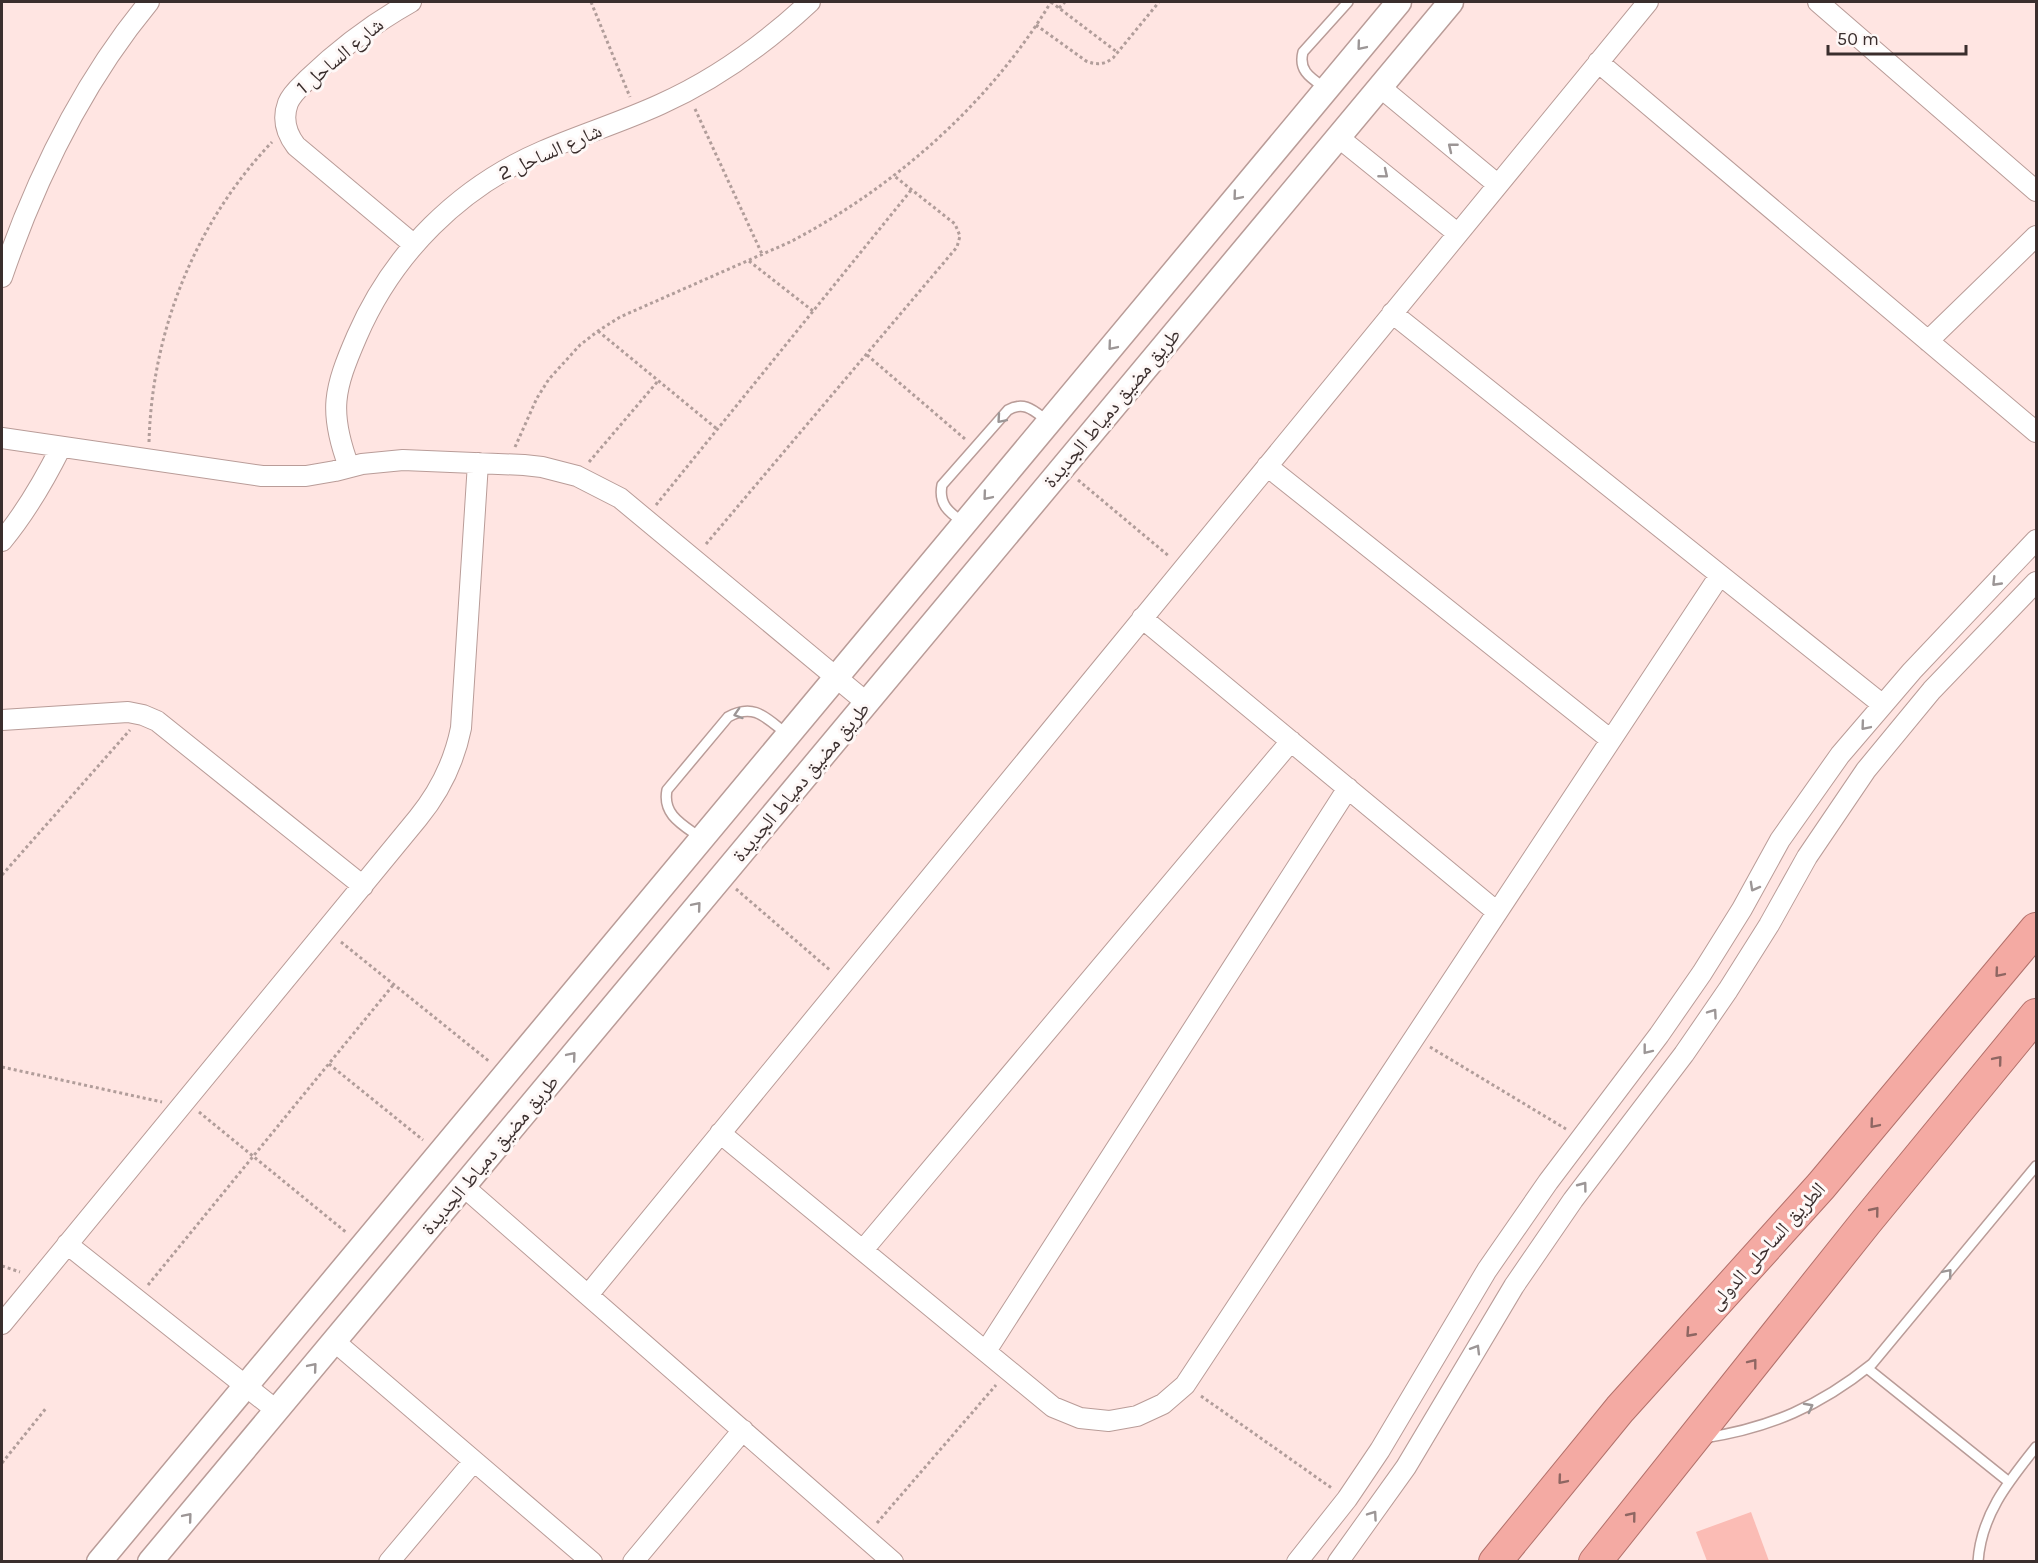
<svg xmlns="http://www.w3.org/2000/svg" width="2038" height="1563" font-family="Karla,'Noto Naskh Arabic',sans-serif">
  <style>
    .green { fill: #fbbcb5 }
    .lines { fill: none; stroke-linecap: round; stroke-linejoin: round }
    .service-casing { stroke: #b99c98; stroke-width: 12 }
    .minor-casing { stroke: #b99c98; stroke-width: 22 }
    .tertiary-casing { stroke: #b99c98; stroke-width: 27 }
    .trunk-casing { stroke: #b2716b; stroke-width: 34 }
    .path { stroke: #b19d9a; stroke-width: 3; stroke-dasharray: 3 3; stroke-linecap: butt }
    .service { stroke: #fff; stroke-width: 9 }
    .minor { stroke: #fff; stroke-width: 20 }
    .tertiary { stroke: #fff; stroke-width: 24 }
    .trunk { stroke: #f4aaa3; stroke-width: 32 }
    .oneway { stroke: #9c9696 }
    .oneway2 { stroke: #8e6662 }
    .labels { text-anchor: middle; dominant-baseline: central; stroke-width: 6; stroke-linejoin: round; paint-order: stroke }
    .street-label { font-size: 20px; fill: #3a2e2d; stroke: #fef8f7 }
  </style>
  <rect width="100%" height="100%" fill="#ffe5e2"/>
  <path class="green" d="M1751,1512L1769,1561H1707L1696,1532Z"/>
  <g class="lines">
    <g class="service-casing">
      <path id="service" d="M1325,88C1311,78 1298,71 1303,52L1348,2
        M964,523C950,513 938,505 942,485L1008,410C1025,400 1035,412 1049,422
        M701,838C683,825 662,815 667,790L728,717C755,702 767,719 788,735
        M1867,1368L2009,1482
        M1704,1438C1770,1428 1820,1406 1872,1364L2036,1166
        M1978,1562C1981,1515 2008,1482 2036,1447"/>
    </g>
    <g class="minor-casing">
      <path id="minor" d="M411,2C374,23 339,49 308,79C301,86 292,93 288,103C282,119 286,133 296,146L413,244
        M1818,2L2036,191
        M1598,62L2036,432
        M1380,87L1497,184
        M1338,137L1457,233
        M2,277C36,178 82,83 149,2
        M1392,313L1883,705
        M1928,341L2036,236
        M2,438L262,476H306L335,471L362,464L403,460L524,465L542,467L577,476L620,498L867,703
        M1267,466L1611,740
        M349,467C328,411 334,389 357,336C393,253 459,187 543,151C582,134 622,122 661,104C717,79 766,43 810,2
        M2,541C26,512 44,481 61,447
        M1142,618L1497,912
        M2,720L128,712L143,715L157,721L363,886
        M720,1133L1053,1407L1080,1418L1109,1421L1137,1416L1163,1404L1185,1385L1720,575
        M463,1186L893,1562
        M67,1244L276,1410
        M863,1250L1291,741
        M588,1295L1648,2
        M2,1324L418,818C440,791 454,763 461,728L478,463
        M334,1341L592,1562
        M986,1351L1348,788
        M389,1562L474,1461
        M633,1562L743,1430
        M1297,1562L1347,1499L1380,1450L1487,1270L1548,1182L1659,1035L1702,973L1742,909L1780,840L1840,755L1912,671L2036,540
        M1338,1562L1406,1467L1514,1286L1573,1200L1684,1054L1728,990L1769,925L1807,857L1866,770L1932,690L2036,582"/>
    </g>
    <g class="tertiary-casing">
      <path id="tertiary" d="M99,1562L1399,2
        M150,1562L1451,2"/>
    </g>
    <g class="trunk-casing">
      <path id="trunk" d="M1495,1562L1620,1409L1821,1186L2036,929
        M1595,1562L1866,1222L2036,1015"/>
    </g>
    <path class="path" d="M591,2L630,97
      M1051,2L1117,52
      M1059,8L1065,2
      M1036,25L1086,61C1096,65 1104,65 1113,58L1159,2
      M695,109L762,254
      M749,261L813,311
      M598,331L717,429
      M867,355L965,439
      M149,442C152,331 195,223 272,142
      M515,447L537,398L549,379L580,345L598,331L620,317L790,242C895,187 990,103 1051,2
      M589,462L658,381
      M1078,480L1170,557
      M656,505L912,189
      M706,544L957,247L960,236L955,224L893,175
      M2,875L130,730
      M736,889L831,971
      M341,942L490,1062
      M1430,1047L1566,1129
      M329,1064L423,1140
      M2,1067L162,1102
      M199,1112L347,1233
      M2,1266L20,1272
      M148,1285L394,984
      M1201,1396L1333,1489
      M2,1463L47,1407
      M877,1523L996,1385"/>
    <use href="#service" class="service"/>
    <use href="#minor" class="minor"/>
    <use href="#tertiary" class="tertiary"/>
    <use href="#trunk" class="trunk"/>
  </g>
  <defs><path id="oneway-chevron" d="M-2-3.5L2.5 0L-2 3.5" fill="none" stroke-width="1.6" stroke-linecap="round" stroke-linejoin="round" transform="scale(1.5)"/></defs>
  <g class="oneway">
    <use href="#oneway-chevron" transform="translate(1361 46) rotate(130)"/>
    <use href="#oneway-chevron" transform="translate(1452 147) rotate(-141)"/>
    <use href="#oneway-chevron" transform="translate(1384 174) rotate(39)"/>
    <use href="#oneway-chevron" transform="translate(1237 196) rotate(130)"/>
    <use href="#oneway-chevron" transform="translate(1112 346) rotate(130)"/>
    <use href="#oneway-chevron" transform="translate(1001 419) rotate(131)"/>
    <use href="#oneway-chevron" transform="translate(987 496) rotate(130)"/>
    <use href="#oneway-chevron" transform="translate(1996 582) rotate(134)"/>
    <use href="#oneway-chevron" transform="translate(738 714) rotate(162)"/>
    <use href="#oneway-chevron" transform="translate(1865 726) rotate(130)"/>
    <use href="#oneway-chevron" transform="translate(1754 887) rotate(119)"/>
    <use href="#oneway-chevron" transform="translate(697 906) rotate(-50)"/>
    <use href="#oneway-chevron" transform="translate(1713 1013) rotate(-55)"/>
    <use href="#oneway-chevron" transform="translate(1647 1050) rotate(128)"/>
    <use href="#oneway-chevron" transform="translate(572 1056) rotate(-50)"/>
    <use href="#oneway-chevron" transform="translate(1583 1186) rotate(-53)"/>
    <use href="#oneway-chevron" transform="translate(1948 1273) rotate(-50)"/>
    <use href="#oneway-chevron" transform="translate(1476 1349) rotate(-59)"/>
    <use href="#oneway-chevron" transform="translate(313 1367) rotate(-50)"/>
    <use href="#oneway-chevron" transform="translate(1809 1407) rotate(-28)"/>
    <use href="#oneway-chevron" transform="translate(1373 1515) rotate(-55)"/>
    <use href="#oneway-chevron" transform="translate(188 1517) rotate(-50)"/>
  </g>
  <g class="oneway2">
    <use href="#oneway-chevron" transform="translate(1999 973) rotate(130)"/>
    <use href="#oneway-chevron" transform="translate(1998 1060) rotate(-50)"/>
    <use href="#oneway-chevron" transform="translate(1874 1124) rotate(130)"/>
    <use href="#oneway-chevron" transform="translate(1875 1211) rotate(-51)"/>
    <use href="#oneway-chevron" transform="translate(1690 1333) rotate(132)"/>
    <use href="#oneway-chevron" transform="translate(1753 1363) rotate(-52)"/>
    <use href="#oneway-chevron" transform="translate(1562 1480) rotate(130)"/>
    <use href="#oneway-chevron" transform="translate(1632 1516) rotate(-51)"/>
  </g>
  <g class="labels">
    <g class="street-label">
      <text transform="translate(340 56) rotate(-40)">شارع الساحل 1</text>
      <text transform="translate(550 152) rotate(-24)">شارع الساحل 2</text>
      <text transform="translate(1112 408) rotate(-50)">طريق مضيق دمياط الجديدة</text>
      <text transform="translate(801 782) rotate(-50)">طريق مضيق دمياط الجديدة</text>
      <text transform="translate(490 1155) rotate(-50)">طريق مضيق دمياط الجديدة</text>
      <text transform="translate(1767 1246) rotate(-48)">الطريق الساحلى الدولى</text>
    </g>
  </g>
  <rect width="2038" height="1563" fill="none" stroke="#3a2e2d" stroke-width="6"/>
  <path d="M1828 45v9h138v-9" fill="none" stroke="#3a2e2d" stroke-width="3"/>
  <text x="1837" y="45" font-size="18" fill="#3a2e2d" stroke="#fef8f7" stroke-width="4.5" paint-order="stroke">50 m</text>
</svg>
